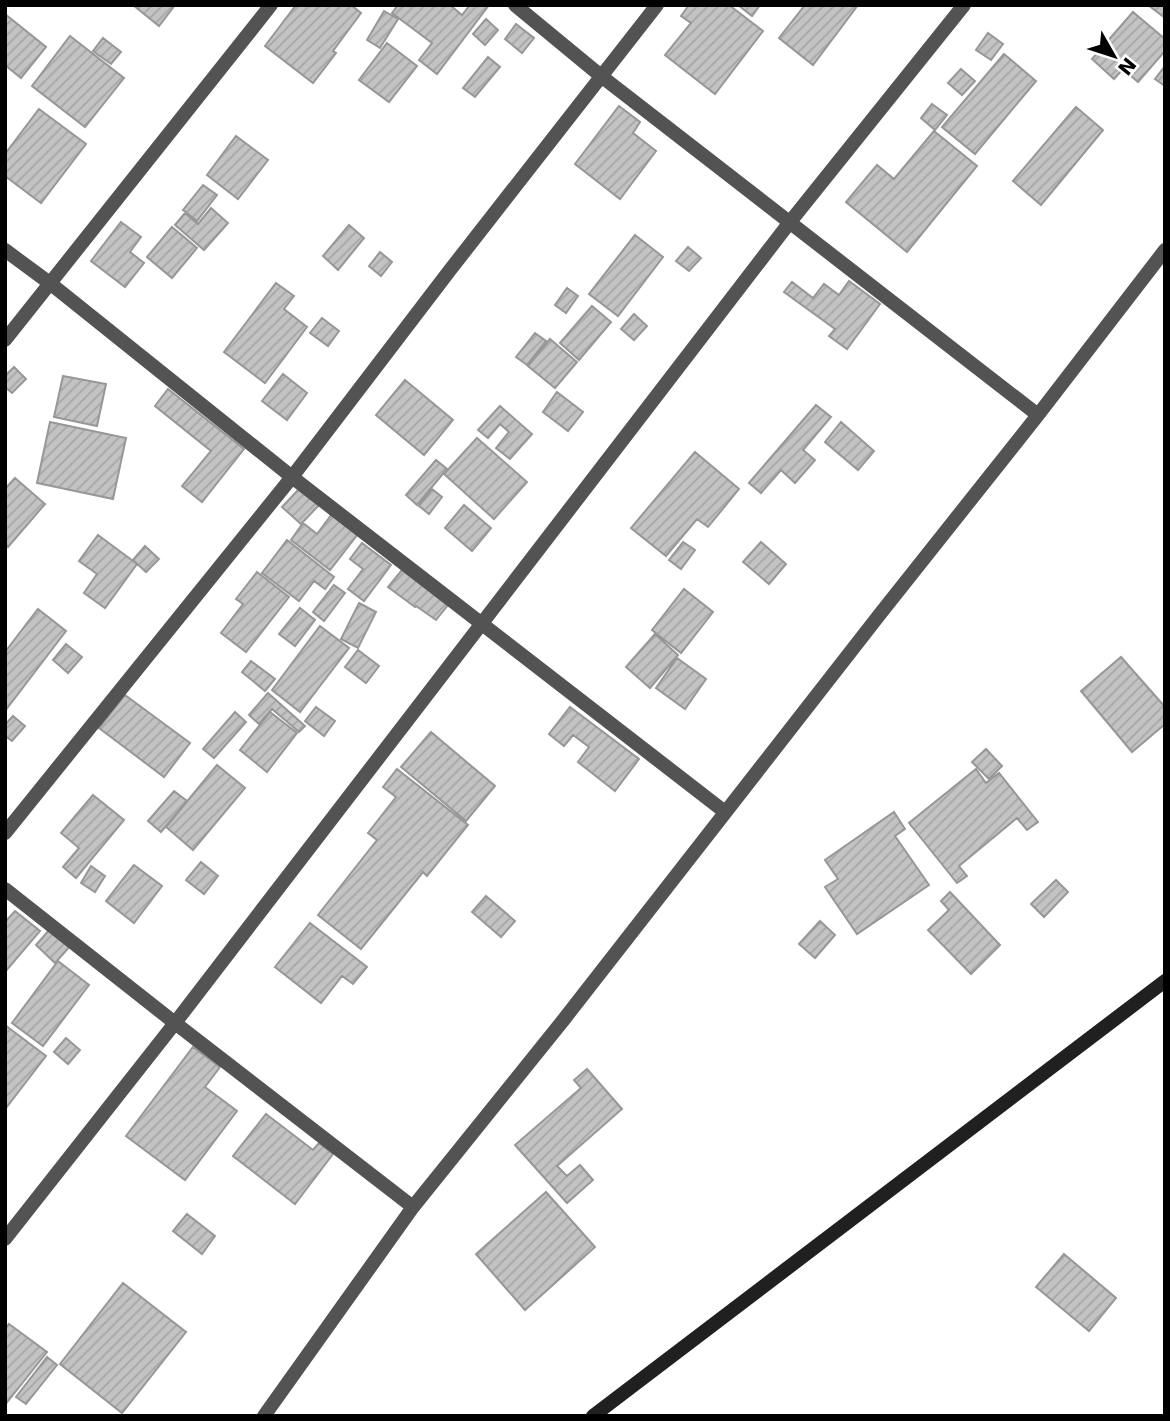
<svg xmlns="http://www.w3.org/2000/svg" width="1170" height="1421" font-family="'DejaVu Sans',sans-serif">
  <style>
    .building { fill: url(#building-hatch); stroke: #979797; stroke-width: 2 }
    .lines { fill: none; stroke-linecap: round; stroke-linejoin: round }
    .street { stroke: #535353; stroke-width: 14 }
    .secondary { stroke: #202020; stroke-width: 14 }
  </style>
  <defs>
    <pattern id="building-hatch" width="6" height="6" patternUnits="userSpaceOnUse" patternTransform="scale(1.75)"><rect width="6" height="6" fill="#c3c3c3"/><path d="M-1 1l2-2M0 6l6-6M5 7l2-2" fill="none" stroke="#a6a6a6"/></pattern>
  </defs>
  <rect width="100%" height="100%" fill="#fff"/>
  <path class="building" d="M133,5H175L159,26Z
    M296,5H351L361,13L333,51L336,53L313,83L265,46Z
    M398,5H450L462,15L470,5H489L437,74L419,60L432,43L392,13Z
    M689,5H729L763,31L715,94L665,55L691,23L681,16Z
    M738,5H760L752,16Z
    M805,5H858L813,65L779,38Z
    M1148,5H1165V18Z
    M384,11L398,19L380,48L367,40Z
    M1133,12L1165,39V51L1138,82L1123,69L1114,79L1092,59Z
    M5,14L46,47L21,78L5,65Z
    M486,19L498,30L485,45L473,34Z
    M516,24L534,38L522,53L505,39Z
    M988,33L1003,44L991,60L976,50Z
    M70,36L124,78L85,127L32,86Z
    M103,38L121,52L111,64L93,51Z
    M387,43L417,66L389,102L359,80Z
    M1004,54L1036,81L975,154L942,127Z
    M488,57L500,67L475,97L463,88Z
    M1165,66V86L1155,79Z
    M961,69L975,81L962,95L948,83Z
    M932,104L947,115L935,130L921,118Z
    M619,106L640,122L633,133L656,151L620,199L575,164Z
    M1076,107L1103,130L1041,205L1013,181Z
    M39,109L86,144L41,203L5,176V154Z
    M934,131L977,166L907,252L846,202L877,165L894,179Z
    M236,136L268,160L238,199L207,175Z
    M203,185L217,195L197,221L183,210Z
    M211,208L228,223L204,250L175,225L185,213L198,224Z
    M121,222L141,237L130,252L144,263L125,287L91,261Z
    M349,225L364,238L338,270L323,256Z
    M172,227L197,248L172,278L147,257Z
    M635,235L663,257L618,316L589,294Z
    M688,247L701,258L689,271L676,261Z
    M380,252L392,262L381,276L369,266Z
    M849,281L880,304L847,349L829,336L835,329L784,292L792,282L813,298L824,284L839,295Z
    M276,283L294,296L284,309L307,327L265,383L224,352Z
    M567,288L578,296L566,313L555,305Z
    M592,306L611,322L579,360L560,343Z
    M634,314L647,326L634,340L621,329Z
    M322,318L339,331L328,346L310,333Z
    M535,333L546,341L527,365L516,357Z
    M550,339L577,362L555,388L528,366Z
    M14,367L26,379L12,393L5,387V376Z
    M283,374L307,393L287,420L262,401Z
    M63,376L106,384L97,426L54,417Z
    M405,380L453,420L424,455L376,415Z
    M168,389L244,449L202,502L182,486L211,451L155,406Z
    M557,392L583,412L568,431L543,412Z
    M816,405L831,417L803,450L815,460L795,483L781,470L761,493L749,483Z
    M500,406L532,434L510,459L496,448L509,432L500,424L488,438L478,430Z
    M50,422L126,438L113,499L37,483Z
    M841,422L874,451L858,470L825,442Z
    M477,438L527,482L494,519L444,474Z
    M695,452L739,489L708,527L697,519L666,556L631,528Z
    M436,460L447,469L417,505L406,495Z
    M15,478L45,504L8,547L5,544V489Z
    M300,488L319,505L301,524L282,507Z
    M432,489L442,497L429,514L419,506Z
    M464,505L491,528L472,551L445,528Z
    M332,514L358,534L330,570L291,540L303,523L317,534Z
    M98,535L137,564L105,608L84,593L97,574L79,561Z
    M287,540L334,577L325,589L314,581L299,601L262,573Z
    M683,542L695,550L681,569L669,560Z
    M761,542L786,564L769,584L743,562Z
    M362,543L391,565L364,601L348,589L363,569L350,559Z
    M145,546L159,559L146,572L133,560Z
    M402,570L448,605L436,620L416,606L415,607L388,587Z
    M257,572L289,597L246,652L221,633L243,604L236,599Z
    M334,585L345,593L324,621L313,612Z
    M684,589L713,612L681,653L652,630Z
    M359,603L376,612L358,648L341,639Z
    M300,608L315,620L295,646L279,634Z
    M38,609L66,631L5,711V652Z
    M320,626L349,648L300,712L272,690Z
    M655,634L678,655L650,688L626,667Z
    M66,644L82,657L68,673L53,660Z
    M358,650L379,666L366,683L345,667Z
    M1121,657L1165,707V724L1132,752L1081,691Z
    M677,658L706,679L685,709L656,688Z
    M251,661L275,679L265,691L242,672Z
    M268,693L305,726L299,732L272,709L259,724L249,715Z
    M125,695L190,743L164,777L99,728Z
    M316,707L335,721L324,736L305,721Z
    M570,707L639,759L615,791L578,762L589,747L573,735L564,746L549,734Z
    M235,712L246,722L214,758L203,749Z
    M270,712L297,733L267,772L240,750Z
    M13,716L25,726L12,741L5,736V725Z
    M431,732L495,786L466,821L401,767Z
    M986,749L1002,766L989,779L972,762Z
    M217,765L245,788L193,850L166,827Z
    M397,769L468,825L427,876L423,872L361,949L318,915L377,840L368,833L396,797L383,787Z
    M976,769L986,783L999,773L1038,822L1027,830L1017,818L959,866L967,876L957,883L909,823Z
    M174,791L187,801L161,832L148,821Z
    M93,795L124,820L76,878L63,867L79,848L61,833Z
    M894,812L905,829L895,836L929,885L857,934L825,887L838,879L825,860Z
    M201,862L218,876L204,894L186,880Z
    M134,865L162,886L134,923L106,901Z
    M91,866L105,876L95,892L81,883Z
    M1056,880L1068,892L1044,917L1031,904Z
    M950,892L1000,945L971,974L928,930L949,910L941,901Z
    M486,896L515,921L501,937L472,912Z
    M15,911L40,931L5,972V922Z
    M820,921L835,935L815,958L799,944Z
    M310,923L367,967L353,984L342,976L321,1003L275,967Z
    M51,928L71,945L55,963L36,945Z
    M58,961L89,985L43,1046L12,1023Z
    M5,1025L46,1056L6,1108L5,1107Z
    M66,1038L80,1050L68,1064L54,1052Z
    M193,1047L220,1067L205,1087L237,1111L185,1180L126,1136Z
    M587,1069L622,1109L557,1166L567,1176L580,1165L593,1180L567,1203L515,1145L581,1088L574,1080Z
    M266,1114L313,1150L319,1143L333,1154L295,1204L233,1156Z
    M546,1192L595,1247L525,1310L476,1254Z
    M187,1214L215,1236L202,1254L173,1231Z
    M1064,1254L1116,1298L1089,1331L1036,1287Z
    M123,1283L186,1332L122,1413L60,1364Z
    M9,1324L47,1352L5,1405V1329Z
    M47,1357L57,1365L26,1404L16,1397Z"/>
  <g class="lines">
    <path class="street" d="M515,5L601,76L1038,415
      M5,250L51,284L292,477L725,812
      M5,340L271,5
      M5,833L292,477L450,270L657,5
      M5,889L175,1023L413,1207
      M5,1239L175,1023L790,222L964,5
      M264,1416L413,1207L565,1018L880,614L1038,415L1165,250"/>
    <path class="secondary" d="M593,1416L1165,981"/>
  </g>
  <rect width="1170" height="1421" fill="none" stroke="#000000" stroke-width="14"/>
  <g transform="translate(1114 56) rotate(129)" stroke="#ffffff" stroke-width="5" paint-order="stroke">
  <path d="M0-5L12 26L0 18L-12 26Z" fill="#000000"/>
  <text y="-10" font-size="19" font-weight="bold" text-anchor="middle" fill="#000000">N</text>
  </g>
</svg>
